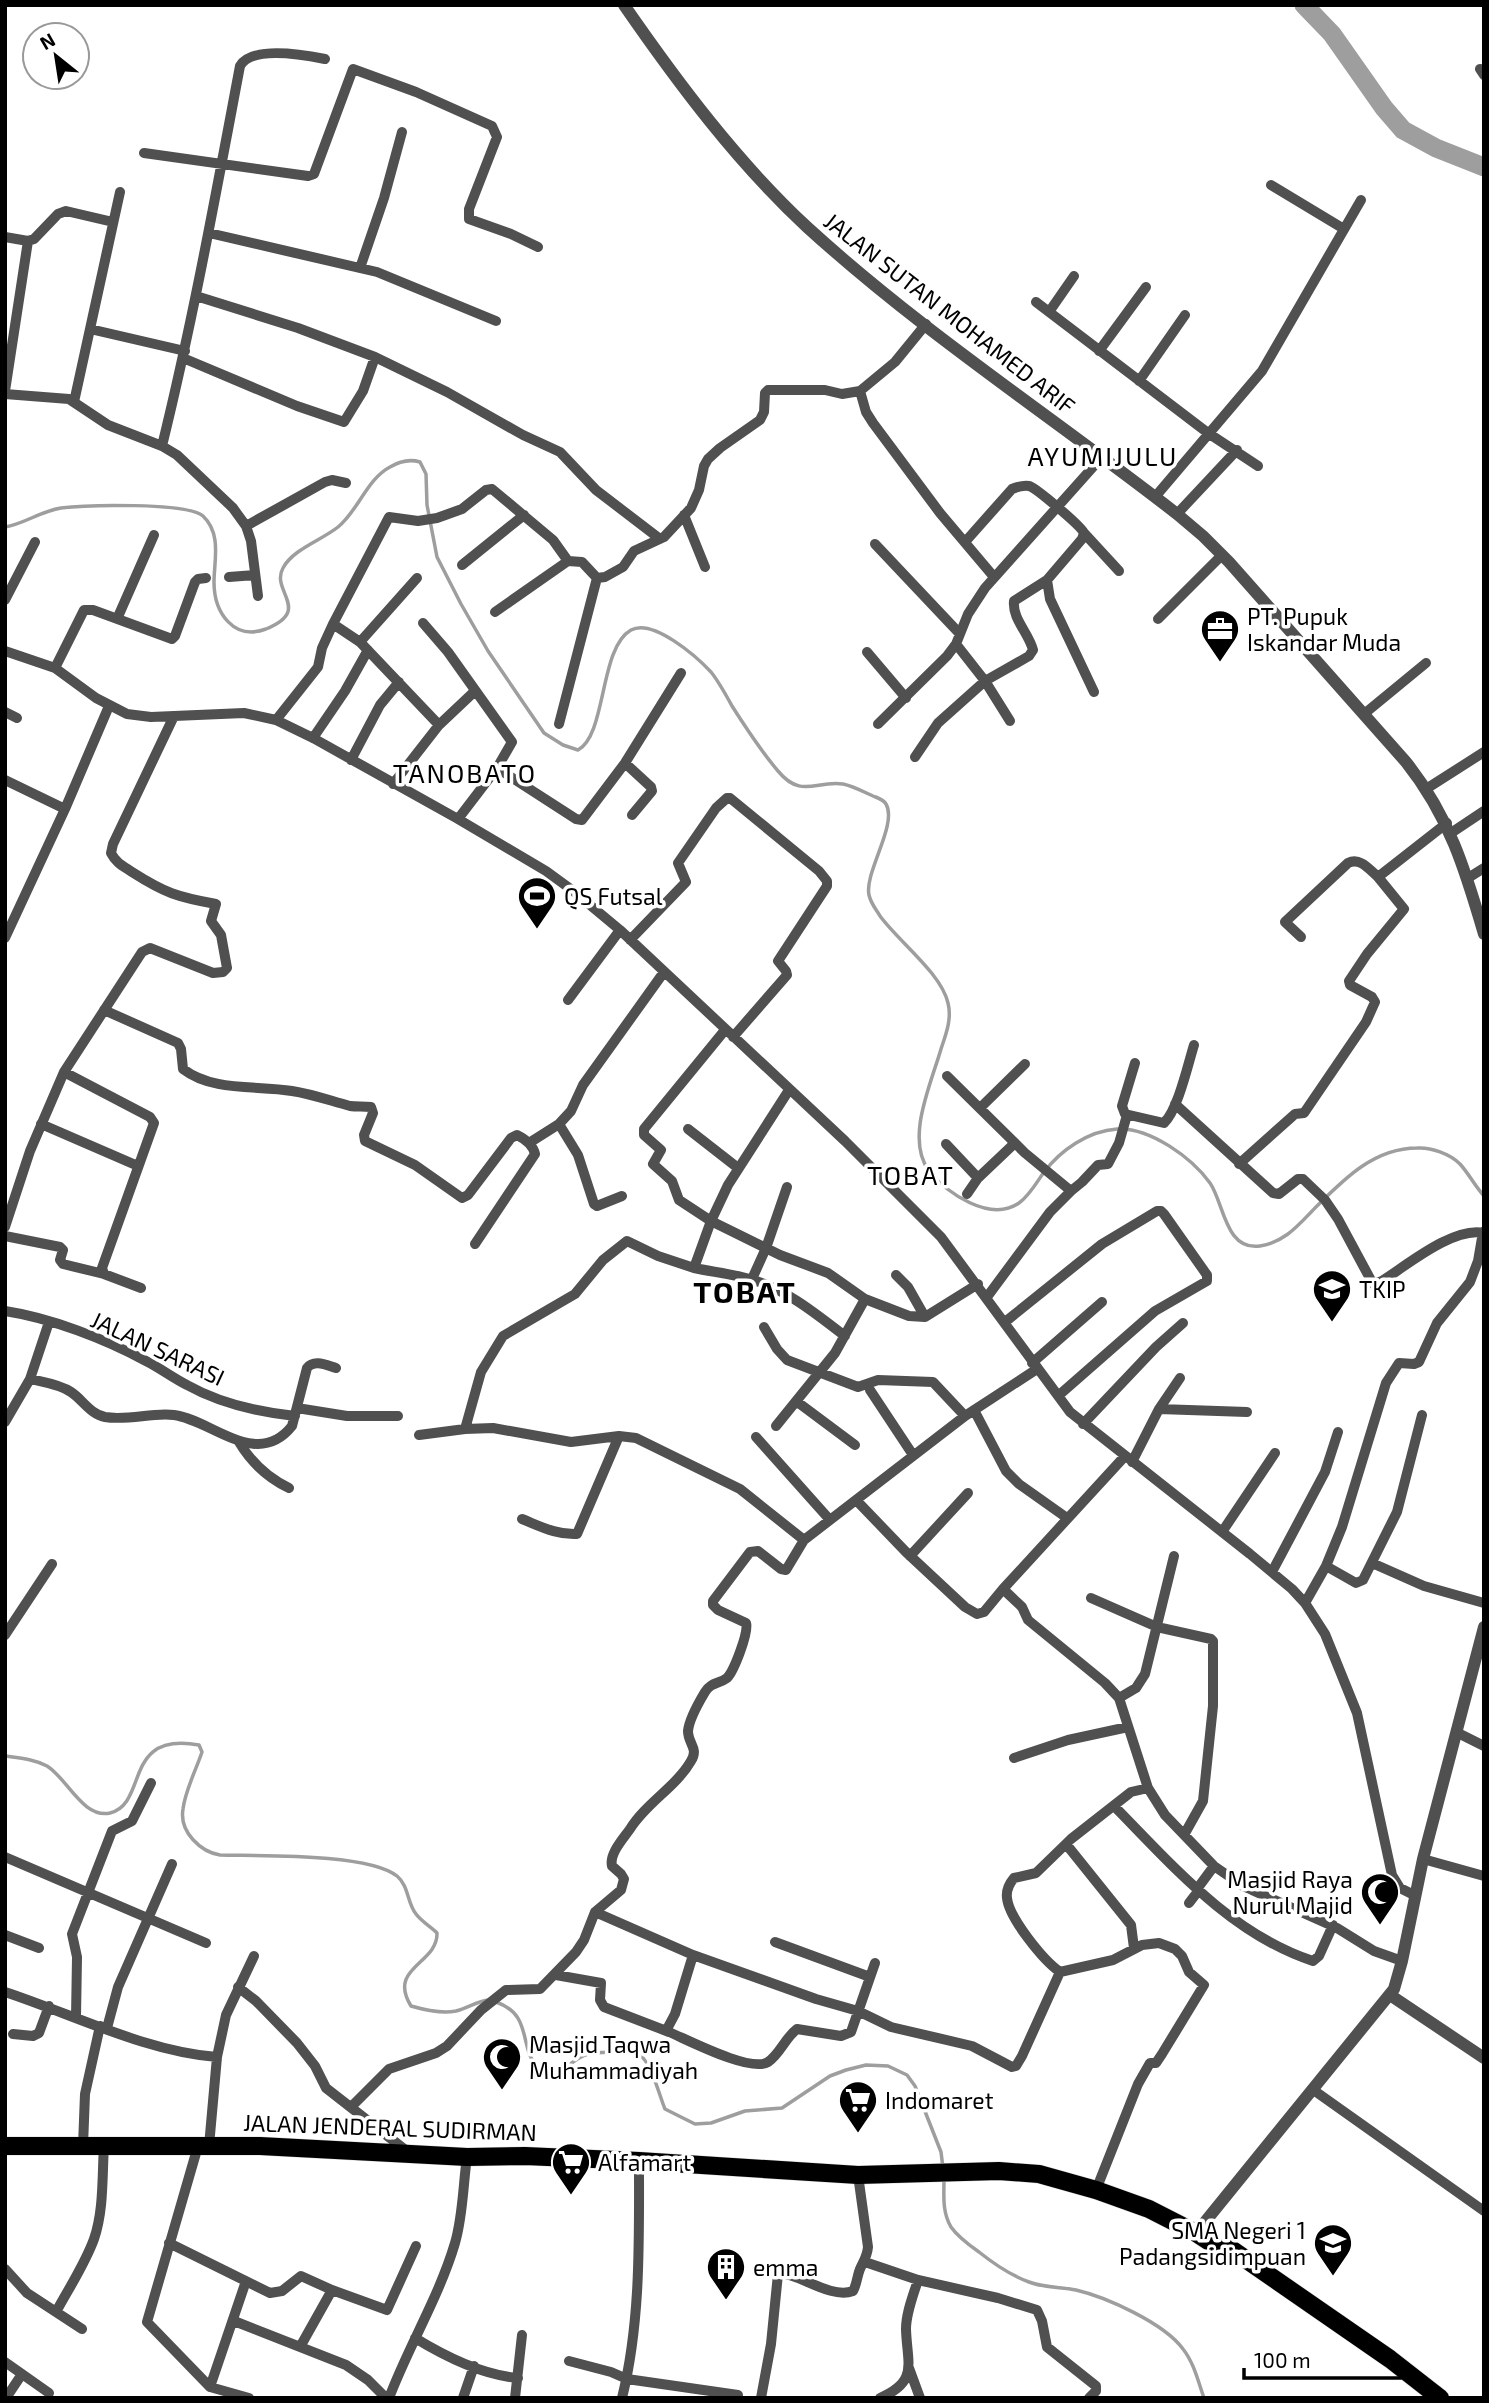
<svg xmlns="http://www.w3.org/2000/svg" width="1489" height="2403" font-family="'Exo 2',sans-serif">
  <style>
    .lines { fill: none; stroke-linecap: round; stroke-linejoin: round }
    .stream { stroke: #9e9e9e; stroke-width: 3.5 }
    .river { stroke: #9e9e9e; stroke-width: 19 }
    .trunk-casing { stroke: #dbdbdb; stroke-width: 19 }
    .minor { stroke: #505050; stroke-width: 10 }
    .tertiary { stroke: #505050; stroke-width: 12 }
    .trunk { stroke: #000; stroke-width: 18 }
    .labels { text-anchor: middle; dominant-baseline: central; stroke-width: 7; stroke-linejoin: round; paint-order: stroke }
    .street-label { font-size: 23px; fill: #000; stroke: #fff }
    .poi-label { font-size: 23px; fill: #000; stroke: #fff; text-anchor: start }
    .quarter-label { font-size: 26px; letter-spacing: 2px; fill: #000; stroke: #fff }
    .district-label { font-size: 30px; font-weight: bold; letter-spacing: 2px; fill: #000; stroke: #fff }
  </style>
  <rect width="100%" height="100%" fill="#fff"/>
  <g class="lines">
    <path class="stream" d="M5,527C24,524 41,511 61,508C84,505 187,502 203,516C222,534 214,561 214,582C214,613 234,641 266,629C313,610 270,591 283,568C293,549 322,540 338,527C358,511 367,479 390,467C400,461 410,459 420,462L426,474L427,505L437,557L461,604L488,651L544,733L563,745L578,750C607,734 599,648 631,630C653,618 697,657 711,672C719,682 726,695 732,706C746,728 761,751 778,771C801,799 816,780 843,784C853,786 864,792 873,796C878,798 883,799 886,804C898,824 864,873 869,895C871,904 876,909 880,916C899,942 941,973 948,1003C952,1019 946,1034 941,1049C931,1084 905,1139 929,1171C947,1193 990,1223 1019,1203C1029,1196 1037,1182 1044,1172C1061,1150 1088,1131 1117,1129C1150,1127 1192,1158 1210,1183C1224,1203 1225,1251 1260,1246C1286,1242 1300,1223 1317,1206C1345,1178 1375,1148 1417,1148C1431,1147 1450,1154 1460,1164C1469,1174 1475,1186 1484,1196
      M5,1756C20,1758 34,1759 47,1766C67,1778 83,1819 110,1813C149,1803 122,1731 199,1745L202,1752C196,1770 185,1791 183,1809C179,1832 201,1852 220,1855C260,1856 368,1853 397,1876C409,1886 407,1903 416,1914C421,1921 431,1927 437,1933C438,1964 387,1967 411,2006C425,2010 441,2014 456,2011C468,2008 477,2001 489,2000
      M496,2002C533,2015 518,2045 538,2069C566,2078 569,2059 588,2054C604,2050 623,2053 638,2054C651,2060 659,2095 665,2109L695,2124L711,2123L745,2111L782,2108L830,2076L846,2070L866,2065L888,2066L907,2075L915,2086L941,2152L943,2168
      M944,2180C944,2195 942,2212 951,2227C958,2237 969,2245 979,2252C994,2264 1010,2275 1029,2282C1045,2288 1060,2287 1076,2290C1106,2297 1164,2323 1183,2349C1194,2363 1198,2381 1204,2398"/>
    <path class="river" d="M1304,5L1332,34L1384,108L1403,130L1436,148L1484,167"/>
    <g class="trunk-casing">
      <path id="trunk" d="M5,2146H260L467,2157L525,2156L639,2161L858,2175L999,2171L1039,2174L1096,2190L1149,2209L1196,2233L1219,2248L1231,2249L1390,2359L1440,2398"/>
    </g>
    <path class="minor" d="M1480,69L1484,75
      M144,153L308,176L314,174L353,69L416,92L492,126L497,137L469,209V219L511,234L538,247
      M1271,185L1344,229
      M209,233L377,272L496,321
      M5,237L28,241L34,239L58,214L66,211L113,222
      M360,268L384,198L402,132
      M196,296L298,328L375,357L447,392L523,435L560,452L596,490L660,539
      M1036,302L1208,433L1258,466
      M1049,312L1074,276
      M90,329L185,351
      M1099,351L1146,287
      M183,358L297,406L344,422L363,391L375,357
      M1139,381L1185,315
      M5,391L28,241
      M860,391L866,412L873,423L940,513L994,577
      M5,394L69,399L108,425L162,446L177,455L233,508L246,526L251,541L258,596
      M74,402L120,192
      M162,446C193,320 216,193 240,66C252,45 305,55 325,59
      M1155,497L1262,371L1361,200
      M1177,514L1237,450
      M684,515L705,567
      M246,526L325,482L332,480L346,483
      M1084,533L1119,571
      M875,544L960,634
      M462,565L524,515
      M229,577L255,575
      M597,578L605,577L623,567L634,551L664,537L691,508L699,490L704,466L708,459L720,448L760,420L764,412L765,393L768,390H825L842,394L860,391L895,362L926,324
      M1047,580L1050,599L1094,692
      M5,600L35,542
      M495,612L568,561L582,562L597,578
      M117,619L154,535
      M1158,619L1222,555
      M423,623L448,652L512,742L497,768L458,819
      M333,624L360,642L439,725
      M360,642L417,578
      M956,644L985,681L1010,721
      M5,651L55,668L96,698L127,714L151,717L244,713L276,720L313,738L458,819L546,871L572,890L620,930L845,1141L941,1237L1070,1412L1250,1554L1292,1589L1305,1603L1325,1634L1357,1713L1392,1875L1400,1888L1416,1896
      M867,652L906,698
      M55,668L84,610H93L172,639L175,636L195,582L198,579L206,578
      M5,712L17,718
      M1364,714L1426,663
      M276,720L318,667L322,648L333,624L389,517L418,521L437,518L462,509L486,490L492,489L553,540L568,561
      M559,724L597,578
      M878,724L947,656L956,644L968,614L985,588L1101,458
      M313,738L345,691L368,650
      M915,757L938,723L985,681L1029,656L1033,650C1029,633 1012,619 1014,601L1047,580L1082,539L1084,533C1081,526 1035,487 1029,486C1023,485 1017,487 1012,489L965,542
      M351,760L380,705L399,682
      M625,763L651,787L652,791L632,815
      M497,768L576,819L582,820L625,763L681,673
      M5,780L65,809
      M393,784L439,725L475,691
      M1426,789L1484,752
      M1451,833L1484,811
      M1468,878L1484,868
      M1301,937L1285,922L1348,863C1360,857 1369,869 1378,877L1447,823
      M5,938L65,809L109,706
      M630,940L686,882L678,863L716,808L727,798H730L819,871L827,881V886L778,961L786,971L787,975L733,1037
      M568,1000L620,930
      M104,1010L178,1043L181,1049L183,1069C213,1092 256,1085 292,1091C312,1094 331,1101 350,1106C357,1107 364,1106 371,1107L373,1113L364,1135L365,1141L415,1165L462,1198L468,1195L511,1138L517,1135C525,1139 533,1145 535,1154L475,1244
      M725,1030L644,1129V1135L661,1150L653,1164L672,1181L679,1200L711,1221L694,1268C713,1272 734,1274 753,1280C789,1291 816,1314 845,1336
      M1135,1063L1122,1106L1125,1114L1164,1123C1178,1110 1188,1064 1194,1045
      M64,1072L150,1117L154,1123L102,1268L104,1274
      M947,1076L1025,1153L1071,1191L1050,1212L987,1297
      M789,1090L728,1185L711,1221L780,1255L828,1273L865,1299L909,1316L925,1317L978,1284
      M1175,1104L1273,1193L1279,1194L1298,1179H1303L1325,1200L1338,1219L1373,1284L1382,1281C1407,1265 1454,1226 1484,1233
      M980,1108L1025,1064
      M41,1124L138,1166
      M559,1124L578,1155L594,1204L597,1206L622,1196
      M688,1129L738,1168
      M529,1143L559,1124L571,1111L583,1085L664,972
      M946,1144L978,1178
      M1239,1164L1295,1114L1304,1113L1366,1022L1375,1002L1372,997L1350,985L1349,981L1367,954L1404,909L1378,877
      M1071,1191L1082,1182L1098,1165L1108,1164L1119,1143L1127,1115
      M967,1194L978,1178L1015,1143
      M5,1227L30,1151L64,1072L142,952L150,948L213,973L223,972L227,968L221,935L211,921L216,904C177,897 165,893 132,872C123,866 116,863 111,853L113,844L174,716
      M5,1236L60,1247L63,1250L60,1260L63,1264L104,1274L141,1288
      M896,1275L908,1287L925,1317
      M752,1279L766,1248L787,1187
      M5,1311C51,1318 105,1339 146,1361C160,1368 173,1378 187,1385C219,1403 258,1412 295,1416
      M1005,1322L1102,1244L1157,1211H1161L1164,1214L1207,1275V1281L1155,1311L1058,1396
      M764,1327L777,1349L787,1360L858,1387L878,1380L933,1382L965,1416
      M1032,1363L1102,1302
      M30,1379C42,1382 59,1384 71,1392C82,1399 90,1414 105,1417C128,1421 153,1412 174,1415C212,1420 257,1470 292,1426L307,1368C314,1359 326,1365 336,1368
      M870,1390L913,1455
      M796,1401L855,1445
      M297,1408L347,1416H398
      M1159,1409L1247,1412
      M974,1410L1006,1471L1019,1484L1067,1518
      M5,1422L30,1379L49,1322
      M1083,1424L1156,1347L1183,1323
      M776,1426L835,1353L865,1299
      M465,1429L481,1372L503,1336L575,1294L603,1260L627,1241L658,1256L694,1268
      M419,1435L465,1429L493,1428L571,1442L619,1436L636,1438L740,1489L804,1540L965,1416L1037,1369
      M756,1437L830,1520
      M239,1442C251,1462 268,1478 289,1488
      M1125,1456L1003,1589L1022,1607L1028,1620L1105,1683L1119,1698L1148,1788L1165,1815L1214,1866L1243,1886L1337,1928L1374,1951L1402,1961
      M1132,1462L1159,1409L1180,1378
      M857,1501L906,1552L965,1607L977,1614L984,1612L1003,1589
      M522,1519C542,1527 557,1535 577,1534L619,1436
      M1222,1532L1275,1453
      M910,1556L968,1493
      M1372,1563L1424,1586L1484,1603
      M1326,1566L1356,1583L1363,1580L1397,1512L1422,1415
      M1272,1572L1325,1472L1338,1432
      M1091,1598L1157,1627L1211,1639L1213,1641V1706L1203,1801L1184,1835
      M1305,1603L1326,1566L1342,1527L1386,1383L1399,1363L1414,1364L1419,1362L1437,1323L1470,1282L1478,1261L1483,1232
      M5,1635L52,1564
      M1119,1698L1136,1688L1145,1674L1174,1556
      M1456,1732L1484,1746
      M1014,1758L1068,1740L1128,1727
      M1114,1806C1173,1866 1231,1934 1313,1961L1319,1956L1333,1925
      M1066,1844L1131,1925L1134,1948
      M5,1857L206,1943
      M1423,1859L1484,1876
      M1197,1889L1214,1866
      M1189,1903L1199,1890
      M595,1912L693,1955L816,1999L858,2011L891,2027L972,2046L1012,2067L1016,2066L1022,2056L1060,1972
      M5,1935L39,1948
      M775,1942L870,1977
      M693,1955L675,2014L667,2029L669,2032C688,2040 751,2073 768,2062C780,2054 785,2038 797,2029L841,2036L851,2032L875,1963
      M556,1975L601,1983L600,2000L604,2007L669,2032
      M238,1987L256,2001L297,2043L315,2066L326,2088L408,2152
      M5,1992C72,2014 147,2052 217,2057
      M76,2017L77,1957L72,1934L112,1831L132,1821L151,1783
      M107,2028L118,1987L172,1864
      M13,2034L33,2036L39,2033L49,2006
      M1312,2089L1484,2211
      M351,2107L389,2069L436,2053L447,2046L481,2010L506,1990L540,1989L576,1952L584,1940L595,1912L621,1890L624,1879L621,1874L612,1866C609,1854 623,1839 630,1829C646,1803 676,1787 691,1761C699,1748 688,1744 688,1731C689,1720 699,1702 705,1692C711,1682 719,1684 727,1678C734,1671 749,1632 746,1623L718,1610L713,1605V1601L750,1552L758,1551L781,1569L786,1570L804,1540
      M83,2146L85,2094L100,2026
      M198,2146L147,2322L210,2387L249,2398
      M209,2146L217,2057L226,2015L254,1956
      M1096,2190L1138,2084L1150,2063H1156L1162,2054L1204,1985L1189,1972L1182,1956L1175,1949L1159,1943L1142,1945L1113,1960L1060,1972C1043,1960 1009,1918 1007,1898C1006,1891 1009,1884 1014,1878L1036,1873L1071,1839L1131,1792L1148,1788
      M169,2243L270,2293L282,2291L301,2276L332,2290L387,2310L416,2246
      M865,2262L918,2280L998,2298L1037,2310L1042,2321L1047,2347L1096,2386V2391L1089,2398
      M5,2269L27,2293L82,2329
      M56,2312C69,2288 85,2264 94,2239C104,2210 102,2176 104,2146
      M234,2321L346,2365L368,2380L386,2398
      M415,2338C446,2357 482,2375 518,2378
      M300,2347L332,2290
      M569,2361L611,2372L627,2379L738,2395
      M5,2362L49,2393
      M909,2368L920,2398
      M210,2387L246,2281
      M6,2398L22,2374
      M389,2398C409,2345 439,2297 455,2243C463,2216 463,2185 467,2157
      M463,2398L474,2366
      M515,2398L522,2335
      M622,2398C641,2321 639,2240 639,2161
      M761,2398L771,2344L778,2274C793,2269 829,2300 853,2291C857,2284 857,2276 860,2269C864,2260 867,2257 868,2247L858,2175
      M880,2398C919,2381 907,2364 906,2329C906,2313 913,2296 918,2280"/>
    <path class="tertiary" d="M624,5C678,83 737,162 807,227C922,332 1054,418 1177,514L1203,536L1229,562L1406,762C1449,816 1465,869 1484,934
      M1390,1995L1484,2058
      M1196,2233L1394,1989L1402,1961L1423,1859L1484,1627"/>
    <use href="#trunk" class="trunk"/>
  </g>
  <defs>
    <g id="office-pin" transform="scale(2.0125)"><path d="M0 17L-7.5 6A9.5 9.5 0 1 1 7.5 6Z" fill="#000" stroke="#fff"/><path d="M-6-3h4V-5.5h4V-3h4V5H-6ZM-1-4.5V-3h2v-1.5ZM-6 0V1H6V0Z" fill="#fff"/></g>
    <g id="stadium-pin" transform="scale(2.0125)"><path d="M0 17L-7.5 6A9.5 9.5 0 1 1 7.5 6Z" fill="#000" stroke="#fff"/><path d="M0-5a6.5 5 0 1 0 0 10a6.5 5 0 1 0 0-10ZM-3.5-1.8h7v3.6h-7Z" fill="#fff"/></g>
    <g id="school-pin" transform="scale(2.0125)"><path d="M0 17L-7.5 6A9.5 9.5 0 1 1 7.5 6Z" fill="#000" stroke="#fff"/><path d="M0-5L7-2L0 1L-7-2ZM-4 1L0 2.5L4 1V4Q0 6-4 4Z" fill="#fff"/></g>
    <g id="mosque-pin" transform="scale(2.0125)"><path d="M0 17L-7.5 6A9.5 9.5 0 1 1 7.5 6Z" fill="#000" stroke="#fff"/><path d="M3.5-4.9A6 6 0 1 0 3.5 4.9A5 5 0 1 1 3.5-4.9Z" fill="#fff"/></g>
    <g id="supermarket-pin" transform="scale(2.0125)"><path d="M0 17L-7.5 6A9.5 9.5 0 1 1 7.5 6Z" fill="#000" stroke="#fff"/><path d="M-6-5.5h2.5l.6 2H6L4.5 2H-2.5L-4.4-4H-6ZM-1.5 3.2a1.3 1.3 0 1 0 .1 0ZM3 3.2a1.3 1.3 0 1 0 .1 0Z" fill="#fff"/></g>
    <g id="building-pin" transform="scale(2.0125)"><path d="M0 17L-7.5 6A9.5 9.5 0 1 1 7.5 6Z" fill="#000" stroke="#fff"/><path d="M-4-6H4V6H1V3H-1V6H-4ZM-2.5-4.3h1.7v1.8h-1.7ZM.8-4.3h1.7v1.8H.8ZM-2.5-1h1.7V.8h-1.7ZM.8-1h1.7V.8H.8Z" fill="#fff"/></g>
  </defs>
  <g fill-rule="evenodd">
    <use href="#office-pin" x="1220" y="629"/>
    <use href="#stadium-pin" x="537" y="896"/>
    <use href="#school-pin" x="1332" y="1289"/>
    <use href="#mosque-pin" x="1380" y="1892"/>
    <use href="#mosque-pin" x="502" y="2057"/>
    <use href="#supermarket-pin" x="858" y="2100"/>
    <use href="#supermarket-pin" x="571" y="2162"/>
    <use href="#school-pin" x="1333" y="2243"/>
    <use href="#building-pin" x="726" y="2267"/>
  </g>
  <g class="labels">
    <g class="street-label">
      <text transform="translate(950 313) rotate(38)">JALAN SUTAN MOHAMED ARIF</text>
      <text transform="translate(158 1348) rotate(25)">JALAN SARASI</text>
      <text transform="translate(390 2127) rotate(2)">JALAN JENDERAL SUDIRMAN</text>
    </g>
    <g class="poi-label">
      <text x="1247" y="616">PT. Pupuk<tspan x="1247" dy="26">Iskandar Muda</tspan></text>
      <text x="564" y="896">QS Futsal</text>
      <text x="1359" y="1289">TKIP</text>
      <text x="1353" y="1879" text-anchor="end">Masjid Raya<tspan x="1353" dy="26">Nurul Majid</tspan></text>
      <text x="529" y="2044">Masjid Taqwa<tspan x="529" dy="26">Muhammadiyah</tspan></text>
      <text x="885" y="2100">Indomaret</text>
      <text x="598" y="2162">Alfamart</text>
      <text x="1306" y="2230" text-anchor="end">SMA Negeri 1<tspan x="1306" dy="26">Padangsidimpuan</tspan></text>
      <text x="753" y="2267">emma</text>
    </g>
    <g class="quarter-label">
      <text x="1103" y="455">AYUMIJULU</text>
      <text x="465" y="772">TANOBATO</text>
      <text x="911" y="1174">TOBAT</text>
    </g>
    <g class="district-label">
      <text x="745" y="1291">TOBAT</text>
    </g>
  </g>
  <rect width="1489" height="2403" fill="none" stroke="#000000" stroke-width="14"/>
  <g transform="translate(56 56) rotate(330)"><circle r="33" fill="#ffffff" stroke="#999999" stroke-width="2"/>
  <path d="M0-5L12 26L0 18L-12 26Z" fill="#000000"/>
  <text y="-10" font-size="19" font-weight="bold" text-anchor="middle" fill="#000000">N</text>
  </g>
  <path d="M1244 2368v10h156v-10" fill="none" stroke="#000000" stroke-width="3.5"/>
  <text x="1254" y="2368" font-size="21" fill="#000000" stroke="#ffffff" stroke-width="5" paint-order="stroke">100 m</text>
</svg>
